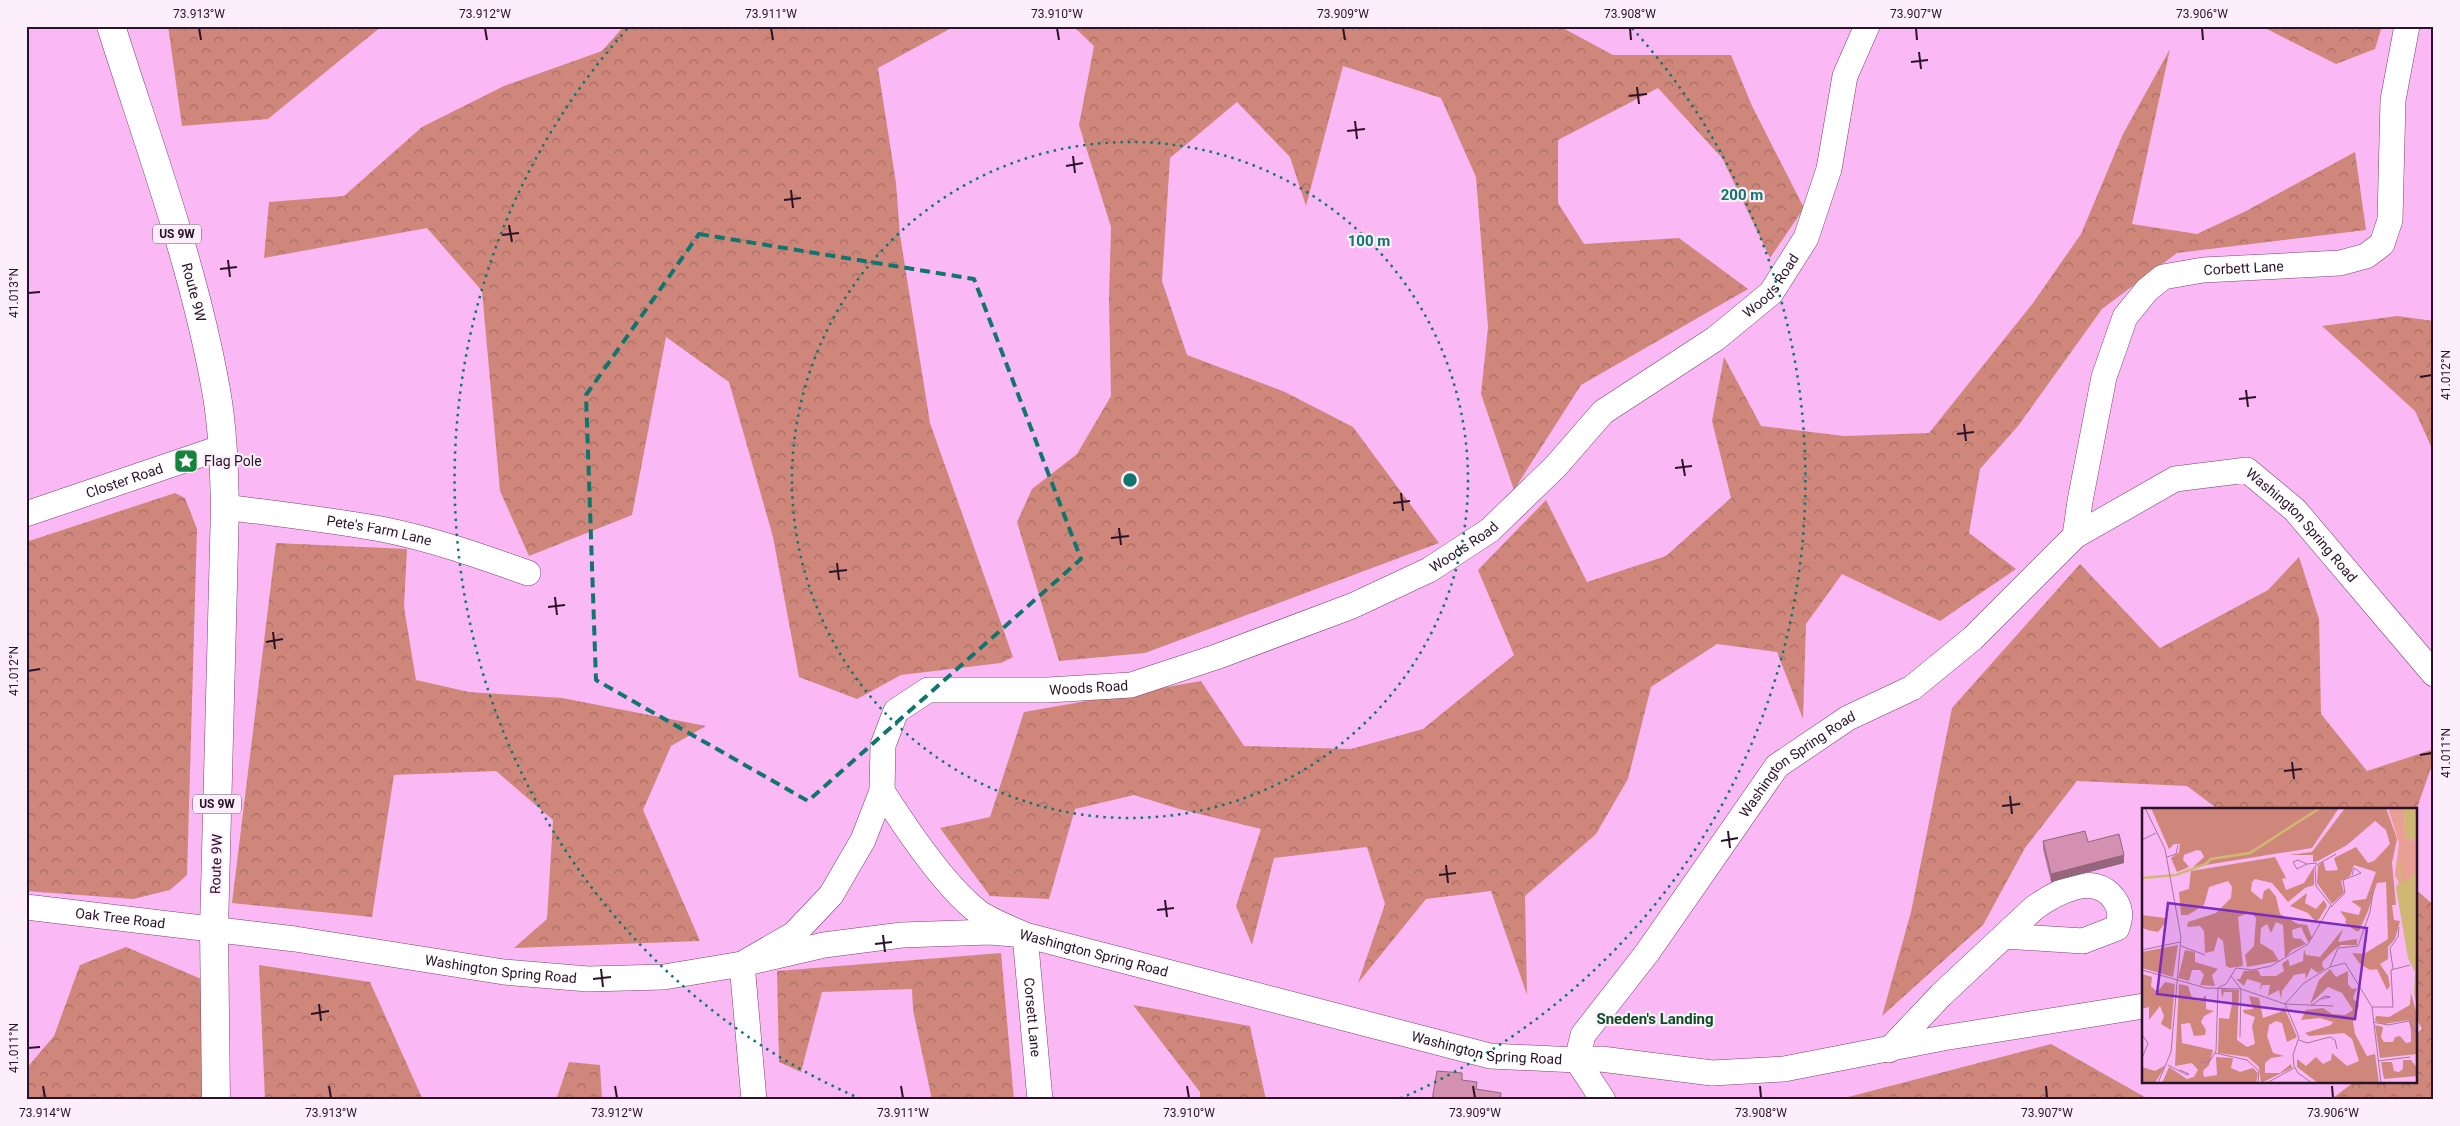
<svg xmlns="http://www.w3.org/2000/svg" width="2460" height="1126" font-family="Roboto,sans-serif">
  <style>
    .forest { fill: url(#forest-crowns) }
    .lines { fill: none; stroke-linecap: round; stroke-linejoin: round }
    .minor-casing { stroke: #794175; stroke-width: 26 }
    .major-casing { stroke: #794175; stroke-width: 29 }
    .minor { stroke: #fff; stroke-width: 25 }
    .major { stroke: #fff; stroke-width: 28 }
    .wall { fill: #b57c97 }
    .shaded-wall { fill: #94657b }
    .building { fill: #d390b0; stroke: #94657b }
    .marked { fill: none; stroke: #0f766e; stroke-width: 4; stroke-dasharray: 10 6; stroke-linejoin: round }
    .ticks { fill: none; stroke: #2a1228; stroke-width: 2 }
    .ring { fill: none; stroke: #0f766e; stroke-width: 2.5; stroke-dasharray: 2.5 5 }
    .labels { text-anchor: middle; dominant-baseline: central; stroke-width: 4.5; stroke-linejoin: round; paint-order: stroke }
    .shield { fill: #fceefa; stroke: #695467; stroke-width: 1 }
    .shield-label { font-size: 12px; font-weight: bold; fill: #2a1228 }
    .street-label { font-size: 14px; fill: #2a1228; stroke: #fceefa }
    .poi-label { font-size: 14px; fill: #2a1228; stroke: #fceefa; text-anchor: start }
    .neighbourhood-label { font-size: 15px; font-weight: bold; fill: #074f21; stroke: #fceefa }
    .inset-river { fill: none; stroke: #d0b773; stroke-width: 2.5 }
    .inset-road { fill: none; stroke: #a776a2; stroke-width: 1 }
    .view { fill: #7b2cbf; fill-opacity: 0.15; stroke: #7b2cbf; stroke-width: 2.5 }
    .inset-edge { fill: none; stroke: #2a1228; stroke-width: 2.5 }
    .centre { fill: #0f766e; stroke: #fceefa; stroke-width: 2.5 }
    .ring-label { font-size: 15px; text-anchor: middle; font-weight: bold; fill: #0f766e; stroke: #fceefa; stroke-width: 4.5; stroke-linejoin: round; paint-order: stroke }
    .neatline { fill: none; stroke: #2a1228; stroke-width: 2 }
    .ticks-label { font-size: 12px; text-anchor: middle; fill: #2a1228 }
  </style>
  <defs>
    <pattern id="forest-crowns" width="20" height="18" patternUnits="userSpaceOnUse" patternTransform="scale(1.25)"><rect width="20" height="18" fill="#cf877b"/><path d="M2 6a3 3 0 1 1 6 0M12 15a3 3 0 1 1 6 0" fill="none" stroke="#a86d65"/></pattern>
  </defs>
  <rect width="100%" height="100%" fill="#fab9f4"/>
  <path class="forest" d="M168,26H382L268,119L182,126Z
    M624,26H955L878,68L896,183L900,235L930,423L1013,657L1001,663L901,675L857,699L799,677L773,537L729,382L666,337L632,515L529,556L500,491L482,291L427,228L264,258L269,202L344,196L422,127L504,86L602,51Z
    M1073,26H1559L1613,55H1731L1752,106L1804,208L1770,258L1722,158L1658,88L1558,140V203L1584,244L1679,238L1748,289L1581,385L1514,490L1481,394L1488,327L1476,177L1441,98L1343,66L1306,206L1290,157L1237,102L1170,158L1162,281L1187,355L1285,392L1353,427L1439,543L1145,653L1059,661L1017,522L1032,489L1077,454L1111,396L1109,300L1111,227L1079,125L1094,46Z
    M2261,26H2382L2375,49L2336,64Z
    M2170,49L2132,224L2197,234L2246,211L2355,152L2366,230L2177,253L2102,309L2018,426L1980,469L1969,533L2016,569L1940,621L1842,574L1806,624L1803,719L1777,652L1717,644L1651,687L1628,779L1596,834L1525,896L1527,995L1491,891L1426,899L1358,983L1385,904L1367,847L1274,858L1252,945L1236,906L1261,829L1179,809L1134,795L1075,809L1049,899L990,896L940,828L990,817L1024,712L1201,681L1244,746L1351,749L1423,729L1514,655L1478,570L1546,500L1587,582L1666,556L1731,498L1712,421L1724,357L1761,426L1844,436L1929,433L2033,303L2081,234L2123,134Z
    M2397,316L2434,321V453L2415,411L2322,326Z
    M175,493L185,498L197,529L187,875L170,890L133,899L26,891V542Z
    M276,543L407,549L404,607L416,680L469,692L562,698L706,726L671,746L643,810L700,941L514,948L547,919L553,820L496,771L394,775L372,917L232,903Z
    M2299,557L2319,619L2321,714L2367,771L2434,749V759L2416,811L2219,810L2187,786L2077,781L2025,848L1983,925L1882,1016L1911,912L1952,708L2080,564L2160,648L2268,590Z
    M2416,890L2434,905V1100H2316L2333,1098L2354,1082H2416V1034L2422,1029L2416,1018Z
    M126,947L206,981L211,1100H26V1069L54,1036L80,965Z
    M1001,953L1014,1100H932L913,1010L912,989L822,992L801,1072L779,1062L777,971Z
    M259,965L370,982L423,1100H265Z
    M1133,1005L1250,1026L1266,1100H1200V1092Z
    M2051,1044L2150,1100H1847L1848,1097Z
    M569,1062L600,1065L602,1100H556Z"/>
  <g class="lines">
    <g class="minor-casing">
      <g id="minor">
        <path id="s1" d="M225,507C278,514 330,520 381,529C432,539 480,556 528,573"/>
        <path id="s2" d="M26,514L223,447"/>
        <path id="s3" d="M2075,536L2080,501L2104,377L2125,317L2147,290L2163,277L2203,270L2340,263L2366,256L2382,244L2390,220L2393,100L2407,26"/>
        <path id="s4" d="M882,791C906,828 943,884 977,911C990,921 1010,928 1025,935L1040,1100"/>
        <path id="s5" d="M26,907L295,939L504,972L588,979L664,977L742,964L824,945L902,935L990,932L1025,935L1490,1056L1577,1060L1583,1035L1647,953L1777,766L1848,718L1912,688L1973,638L2075,536L2175,479L2247,470L2295,510L2434,674"/>
        <path d="M1889,1050L1941,995L2034,908C2055,893 2094,871 2114,899C2121,909 2121,916 2117,928L2083,941L2005,936"/>
        <path d="M1577,1060L1601,1059L1712,1073L1784,1069L1943,1038L2144,1006"/>
        <path d="M1577,1060L1603,1100"/>
        <path id="s6" d="M754,1100L742,964L794,934L831,895L863,840L882,791L883,745L896,711L928,690H1048L1131,685L1216,657L1352,606L1429,570L1490,530L1556,466L1603,412L1715,339L1771,293L1806,238L1829,169L1845,76L1867,26"/>
      </g>
    </g>
    <g class="major-casing">
      <g id="major">
        <path id="s7" d="M111,26C149,146 194,266 216,390C223,429 224,468 225,507L214,929L216,1100"/>
      </g>
    </g>
    <use href="#minor" class="minor"/>
    <use href="#major" class="major"/>
  </g>
  <path class="wall" d="M2043,841L2088,842L2124,863L2051,882L2043,849Z"/>
  <path class="shaded-wall" d="M2124,855V863L2051,882V874Z"/>
  <path class="building" d="M2085,831L2088,842L2119,834L2124,855L2051,874L2043,841Z
    M1437,1071L1462,1073V1080L1477,1082L1476,1089L1501,1093L1500,1100H1432Z"/>
  <path class="marked" d="M699,234L974,279L1081,559L808,801L596,680L586,395Z"/>
  <path class="ticks" d="M199,28L201,40M485,28L487,40M771,28L773,40M1057,28L1059,40M1343,28L1345,40M1630,28L1631,40M1916,28L1917,40M2202,28L2203,40M1919,52L1921,69M1911,62L1928,60M1637,87L1639,104M1629,96L1647,94M1355,121L1357,139M1347,131L1365,129M1073,156L1075,173M1066,166L1083,163M791,190L793,208M784,200L801,198M509,225L512,242M502,235L519,233M228,260L230,277M220,269L237,267M28,293L40,292M2420,377L2432,375M2246,390L2248,407M2239,399L2256,397M1964,424L1966,441M1957,434L1974,432M1682,459L1685,476M1675,468L1692,466M1401,493L1403,511M1393,503L1410,501M1119,528L1121,545M1111,538L1129,536M837,563L839,580M829,572L847,570M555,597L557,615M548,607L565,605M273,632L275,649M266,642L283,639M28,671L40,669M2420,755L2432,753M2292,762L2294,779M2284,771L2302,769M2010,796L2012,814M2002,806L2020,804M1728,831L1730,848M1721,841L1738,838M1446,865L1448,883M1439,875L1456,873M1165,900L1167,917M1157,910L1174,908M883,935L885,952M875,944L892,942M601,969L603,987M593,979L611,977M319,1004L321,1021M311,1014L329,1011M28,1048L40,1047M43,1086L45,1098M329,1086L331,1098M615,1086L617,1098M901,1086L903,1098M1187,1086L1189,1098M1473,1086L1475,1098M1760,1086L1761,1098M2046,1086L2047,1098M2332,1086L2333,1098"/>
  <g class="ring">
    <circle cx="1130" cy="480" r="338"/>
    <path d="M861 1099A675 675 0 0 1 628 28M1632 28A675 675 0 0 1 1399 1099"/>
  </g>
  <defs>
    <g id="sight-square" transform="scale(1.25)"><rect x="-9" y="-9" width="18" height="18" rx="4" fill="#13843c" stroke="#fceefa"/><path d="M0-6L1.8-2.2L6-1.7L2.9 1.2L3.7 5.4L0 3.3L-3.7 5.4L-2.9 1.2L-6-1.7L-1.8-2.2Z" fill="#fff"/></g>
  </defs>
  <g fill-rule="evenodd">
    <use href="#sight-square" x="186" y="461"/>
  </g>
  <g class="labels">
    <g class="shield">
      <rect x="153" y="224.5" width="48" height="19" rx="4"/>
      <rect x="193" y="794.5" width="48" height="19" rx="4"/>
    </g>
    <g class="shield-label">
      <text x="177" y="234">US 9W</text>
      <text x="217" y="804">US 9W</text>
    </g>
    <g class="street-label">
      <text stroke="none"><textPath href="#s3" startOffset="362">Corbett Lane</textPath></text>
      <text stroke="none"><textPath href="#s6" startOffset="1458">Woods Road</textPath></text>
      <text stroke="none"><textPath href="#s7" startOffset="279">Route 9W</textPath></text>
      <text stroke="none"><textPath href="#s2" startOffset="104">Closter Road</textPath></text>
      <text stroke="none"><textPath href="#s5" startOffset="2578">Washington Spring Road</textPath></text>
      <text stroke="none"><textPath href="#s1" startOffset="156">Pete's Farm Lane</textPath></text>
      <text stroke="none"><textPath href="#s6" startOffset="1052">Woods Road</textPath></text>
      <text stroke="none"><textPath href="#s6" startOffset="648">Woods Road</textPath></text>
      <text stroke="none"><textPath href="#s5" startOffset="1949">Washington Spring Road</textPath></text>
      <text transform="translate(216 864) rotate(-88)">Route 9W</text>
      <text stroke="none"><textPath href="#s5" startOffset="95">Oak Tree Road</textPath></text>
      <text stroke="none"><textPath href="#s5" startOffset="1079">Washington Spring Road</textPath></text>
      <text stroke="none"><textPath href="#s5" startOffset="479">Washington Spring Road</textPath></text>
      <text stroke="none"><textPath href="#s4" startOffset="290">Corsett Lane</textPath></text>
      <text stroke="none"><textPath href="#s5" startOffset="1484">Washington Spring Road</textPath></text>
    </g>
    <g class="poi-label">
      <text x="204" y="461">Flag Pole</text>
    </g>
    <g class="neighbourhood-label">
      <text x="1655" y="1019">Sneden's Landing</text>
    </g>
  </g>
  <g transform="translate(2142 808)">
    <rect width="275" height="275" fill="#fab9f4"/>
    <path d="M9,0H197L170,40L51,59L62,49L59,43L55,42L42,47L41,52L47,59L35,64L29,50L37,44L38,36H32L27,41ZM203,0H244L255,31L250,55L254,97H250L252,112L258,113L253,131L246,139V151L238,156L246,168L248,178L245,182L235,161L228,162L218,156L210,145L222,146L246,131L244,74L235,75L226,103L217,123H214L203,115L204,111L198,103L217,107L219,100L209,93L224,91L234,64L212,57L208,68L199,73L202,85L190,96L175,75L176,58L181,53L184,63L196,62L192,50L214,39L226,55L232,53L248,36L244,22L233,13L205,37L176,53L171,54V47H147L170,44ZM133,49L144,70L140,71L144,82L162,75L172,59V77L163,80L146,94L130,75L113,71L110,74L109,83L120,92L122,83L127,80L134,89L138,106L156,116L165,117L170,130L166,134L159,119L150,122L151,130L159,131L164,136L150,142L143,150L141,117L134,114L129,125L125,116L119,120L118,135L131,143L137,153L105,159L103,147L112,138L114,110L109,104L96,109L101,158L88,160L84,158L81,133L76,129L72,143L63,145L62,123L58,118L45,119L46,114L74,105L89,90L90,79L86,73L67,79L62,97L46,107H39L37,84L47,81L49,63ZM165,85L163,95L174,101L182,92L185,98L177,111L173,113L166,105L148,98ZM0,107L23,110L24,114L16,124L6,122L0,120ZM201,121L196,134L215,131V137H199L193,141L181,153L180,158L183,161L176,165L169,160L164,171L163,165L152,167L140,183L139,191L137,182L126,188L128,177H120L118,184L119,175L105,171L102,178L94,171H98L102,163L116,162L119,168H134L142,163L140,156L146,151L148,158L161,153L162,141L164,147L178,149ZM36,137L31,169L0,160V144ZM43,142L53,144V154L76,161L70,167L73,178L58,177L62,167L58,162H50L47,173L36,170ZM188,161L194,169L206,163V176L210,181L215,180L211,190L217,197L211,214L213,226L225,248L233,246L237,275H176L155,259V251L164,258L174,249L181,256L189,252L190,245L205,258L217,253L210,231L202,225L167,228L163,225L189,217L191,214L178,210L159,212L164,202L181,200L190,206L203,207L211,202L200,185L186,179L168,196L177,172ZM0,166L10,169L9,178L13,182H17L23,174L33,176L29,222L19,216L22,208L18,198L7,212V199L0,201ZM37,176L46,178L50,190L58,193L64,187V201L72,203L62,208L59,214L64,222L63,227L52,228L48,215L39,216L40,235L71,242L67,257L61,263L62,269L75,267L74,249L91,250L89,260L98,264L111,260L116,265L114,275H20L27,259L45,271L52,269L56,262L50,255L33,258ZM79,181L97,182L95,232L105,239L113,236L110,218L113,209L102,205L101,202L111,201L107,188L117,190L121,210L138,204L142,199L155,229L145,234L140,215L134,213L127,217L125,228L131,245L142,248L129,250L123,255V265H138L149,256L150,260L119,275L117,259L106,249L76,245L77,210L87,211L90,196V184H82L80,190ZM269,185L275,207V246L238,250L233,217L241,219L239,229L242,234H251L253,229L258,228L264,235L269,234V223L267,212L242,216L233,213L234,208L247,209L268,197ZM261,252H269L275,260V268L242,271L239,254H250L252,263L257,264L261,261ZM24,257L13,275H0V259L13,263Z" fill="#cf877b"/>
    <path d="M246,0H262L263,29L273,31L275,37V60L272,68L258,78L253,67L257,35Z" fill="#e99f93"/>
    <path d="M262,0H275V37L273,31L263,30ZM275,60V198L272,186L273,164L266,150L254,80L255,76L258,77L271,68Z" fill="#d0b773"/>
    <path class="inset-river" d="M255,53L258,58L259,77M0,70L34,67L64,56L69,51L108,45L178,0"/>
    <path class="inset-road" d="M3,0L23,41L39,129L29,244L16,275M0,32L14,25M25,49L34,46L36,37M165,56L155,61L151,54L156,52L165,56L175,55M189,99L203,85L201,72L219,65L212,60L210,67M39,138L63,147M0,142L38,134M188,159L196,140L216,138L228,104L231,84M251,161L248,140L256,129L257,119M0,162L64,180L99,181L143,196L162,175L188,159L203,155L230,199L239,275M89,168L99,181L98,229M143,196L157,229L151,247L152,258L156,265L170,275M143,196L191,198M169,198L181,189L183,188L188,189L179,191M230,199H251L249,162L268,157M231,214L246,217L267,213L275,226M0,227L6,235L1,248M157,232L165,235L188,229L193,232L195,241M73,245L105,252L117,263L116,275M236,253L268,249M60,255L68,253L74,243L76,180L84,176L94,160L110,162L129,158L166,136L189,97L174,78L173,58L194,46M26,257L45,267L47,266L38,262M125,275L152,260"/>
    <path class="view" d="M26,95L225,120L213,211L15,186Z"/>
    <rect width="275" height="275" class="inset-edge"/>
  </g>
  <circle cx="1130" cy="480" r="8" class="centre"/>
  <g class="ring-label">
    <text x="1742" y="200">200 m</text>
    <text x="1369" y="246">100 m</text>
  </g>
  <rect width="2460" height="1126" fill="none" stroke="#fceefa" stroke-width="55"/>
  <rect x="28" y="28" width="2404" height="1070" class="neatline"/>
  <g class="ticks-label">
    <text x="199" y="18">73.913°W</text>
    <text x="485" y="18">73.912°W</text>
    <text x="771" y="18">73.911°W</text>
    <text x="1057" y="18">73.910°W</text>
    <text x="1343" y="18">73.909°W</text>
    <text x="1630" y="18">73.908°W</text>
    <text x="1916" y="18">73.907°W</text>
    <text x="2202" y="18">73.906°W</text>
    <text transform="translate(14 293) rotate(-90)" y="4">41.013°N</text>
    <text transform="translate(2446 375) rotate(-90)" y="4">41.012°N</text>
    <text transform="translate(14 671) rotate(-90)" y="4">41.012°N</text>
    <text transform="translate(2446 753) rotate(-90)" y="4">41.011°N</text>
    <text transform="translate(14 1048) rotate(-90)" y="4">41.011°N</text>
    <text x="45" y="1117">73.914°W</text>
    <text x="331" y="1117">73.913°W</text>
    <text x="617" y="1117">73.912°W</text>
    <text x="903" y="1117">73.911°W</text>
    <text x="1189" y="1117">73.910°W</text>
    <text x="1475" y="1117">73.909°W</text>
    <text x="1761" y="1117">73.908°W</text>
    <text x="2047" y="1117">73.907°W</text>
    <text x="2333" y="1117">73.906°W</text>
  </g>
</svg>
